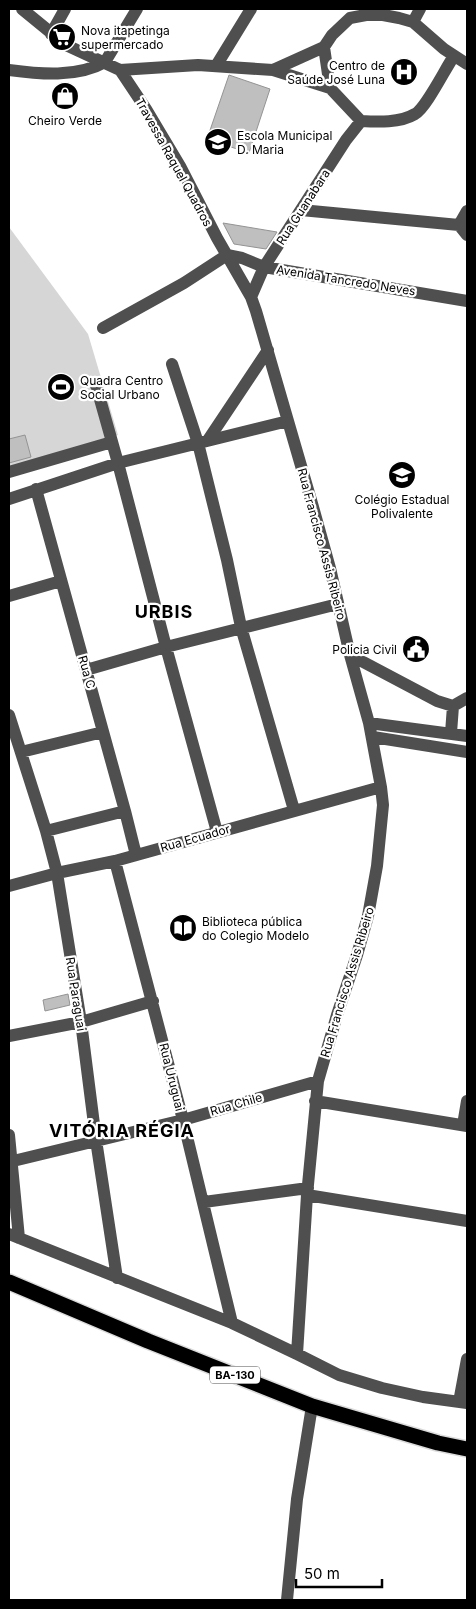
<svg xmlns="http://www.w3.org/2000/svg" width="476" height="1609" font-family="Inter,sans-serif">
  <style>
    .green { fill: #d6d6d6 }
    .building { fill: #bfbfbf; stroke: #939393 }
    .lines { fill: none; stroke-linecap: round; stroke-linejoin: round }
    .highway-casing { stroke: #dbdbdb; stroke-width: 18 }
    .minor { stroke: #4f4f4f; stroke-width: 12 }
    .highway { stroke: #000; stroke-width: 15 }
    .labels { text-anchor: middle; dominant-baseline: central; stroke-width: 4.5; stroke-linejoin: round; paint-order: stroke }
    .shield { fill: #fff; stroke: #4c4c4c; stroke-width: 1 }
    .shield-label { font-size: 11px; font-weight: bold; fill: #000 }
    .poi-label { font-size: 12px; fill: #000; stroke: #fff; text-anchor: start }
    .street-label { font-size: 12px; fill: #000; stroke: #fff }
    .district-label { font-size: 18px; font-weight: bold; letter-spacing: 1px; fill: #000; stroke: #fff }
  </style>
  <rect width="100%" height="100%" fill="#fff"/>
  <path class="green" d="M9,227L88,334L118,435L9,469Z"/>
  <path class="building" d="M229,75L270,89L249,153L207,139Z
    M223,223L277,232L266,249L234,244Z
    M25,435L31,457L9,463V439Z
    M68,994L70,1005L45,1011L43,1000Z"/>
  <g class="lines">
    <g class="highway-casing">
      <path id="highway" d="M9,1282L148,1341L312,1406L438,1443L467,1449"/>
    </g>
    <path class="minor" d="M22,9L66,45L120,70L198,65L273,70L330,88L361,121C378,122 400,123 415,114C426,108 445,69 454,56
      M413,22L420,9
      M51,34L65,9
      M324,47L330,88
      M216,66L251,9
      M9,70C39,74 77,78 105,62L137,9
      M120,70L146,109L180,166L217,238L251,297L256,311L313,507L330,568L350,655L369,723L381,787L383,805L377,866L368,916L357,955L337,1015L318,1081L307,1195L297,1354
      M273,70L324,47L332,35L350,18L366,15H383L399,18L413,22L444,49L467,64
      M301,210L459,225L467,235
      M459,225L467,211
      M227,255L242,258L264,267L467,301
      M251,297L264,267L346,140L361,121
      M103,328L184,283L227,255
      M172,364L198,443L227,560L241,627L294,810
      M96,385L118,463L166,647L217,832
      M208,440L268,350
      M9,472L112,442
      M36,489L125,811L136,855
      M9,499L118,463L288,421
      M9,596L61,581
      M350,655L437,701L453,706L467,698
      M86,670L166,647L338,604
      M9,715L46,831L57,873L81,1022L96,1140L117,1278
      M369,723L467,736
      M451,733L453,706
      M373,737L467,752
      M21,752L103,732
      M46,831L125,811
      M115,861L183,1120L232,1323
      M9,886L57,873L115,861L381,787
      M9,1036L81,1022L153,1001
      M315,1101L467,1126
      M463,1125L467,1101
      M9,1135L19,1238
      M9,1162L183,1120L318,1081
      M307,1195L467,1221
      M204,1202L308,1188
      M9,1234L232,1323L297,1354L339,1375L382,1388L423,1397L467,1403
      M459,1402L467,1359
      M287,1600L297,1499L312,1406"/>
    <use href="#highway" class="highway"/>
  </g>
  <defs>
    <g id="supermarket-disc" transform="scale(1.4375)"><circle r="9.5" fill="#000" stroke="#fff"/><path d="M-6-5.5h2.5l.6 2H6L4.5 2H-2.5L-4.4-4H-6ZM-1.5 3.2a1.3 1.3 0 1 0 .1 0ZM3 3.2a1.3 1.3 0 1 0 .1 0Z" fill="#fff"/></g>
    <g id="hospital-disc" transform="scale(1.4375)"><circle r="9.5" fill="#000" stroke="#fff"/><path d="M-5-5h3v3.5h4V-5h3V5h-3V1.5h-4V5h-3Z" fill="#fff"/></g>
    <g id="shop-disc" transform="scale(1.4375)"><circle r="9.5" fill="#000" stroke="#fff"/><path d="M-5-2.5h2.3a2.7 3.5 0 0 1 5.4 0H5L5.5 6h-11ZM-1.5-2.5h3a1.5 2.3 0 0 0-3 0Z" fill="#fff"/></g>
    <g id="school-disc" transform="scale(1.4375)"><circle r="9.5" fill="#000" stroke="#fff"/><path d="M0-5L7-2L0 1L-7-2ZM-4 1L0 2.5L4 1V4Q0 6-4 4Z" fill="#fff"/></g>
    <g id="stadium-disc" transform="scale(1.4375)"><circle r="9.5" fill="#000" stroke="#fff"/><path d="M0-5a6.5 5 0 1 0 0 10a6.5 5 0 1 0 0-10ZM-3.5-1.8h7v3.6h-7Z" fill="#fff"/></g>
    <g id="civic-disc" transform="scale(1.4375)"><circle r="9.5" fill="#000" stroke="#fff"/><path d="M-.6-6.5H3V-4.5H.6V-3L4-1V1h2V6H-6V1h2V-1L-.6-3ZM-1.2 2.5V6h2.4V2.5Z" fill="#fff"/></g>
    <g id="library-disc" transform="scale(1.4375)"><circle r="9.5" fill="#000" stroke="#fff"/><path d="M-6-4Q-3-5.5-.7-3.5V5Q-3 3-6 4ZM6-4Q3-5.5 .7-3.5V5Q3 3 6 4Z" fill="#fff"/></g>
  </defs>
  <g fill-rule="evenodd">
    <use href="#supermarket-disc" x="62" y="37"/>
    <use href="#hospital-disc" x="404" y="72"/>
    <use href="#shop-disc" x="65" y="96"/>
    <use href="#school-disc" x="218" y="142"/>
    <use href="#stadium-disc" x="61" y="387"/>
    <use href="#school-disc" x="402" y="475"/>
    <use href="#civic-disc" x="416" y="649"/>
    <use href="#library-disc" x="183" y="928"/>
  </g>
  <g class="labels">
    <rect class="shield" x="210" y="1366.5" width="50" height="17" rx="4"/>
    <g class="shield-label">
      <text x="235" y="1375">BA-130</text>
    </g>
    <g class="poi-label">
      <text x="81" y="30">Nova itapetinga<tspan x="81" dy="14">supermercado</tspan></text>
      <text x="385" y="65" text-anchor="end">Centro de<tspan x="385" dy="14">Saúde José Luna</tspan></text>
      <text x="65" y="120" text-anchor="middle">Cheiro Verde</text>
      <text x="237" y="135">Escola Municipal<tspan x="237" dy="14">D. Maria</tspan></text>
      <text x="80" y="380">Quadra Centro<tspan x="80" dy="14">Social Urbano</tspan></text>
      <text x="402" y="499" text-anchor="middle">Colégio Estadual<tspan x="402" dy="14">Polivalente</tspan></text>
      <text x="397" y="649" text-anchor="end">Policia Civil</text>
      <text x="202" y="921">Biblioteca pública<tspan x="202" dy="14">do Colegio Modelo</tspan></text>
    </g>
    <g class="street-label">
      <text transform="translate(174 162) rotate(61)">Travessa Raquel Quadros</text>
      <text transform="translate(303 207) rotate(-57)">Rua Guanabara</text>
      <text transform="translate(346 280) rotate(9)">Avenida Tancredo Neves</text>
      <text transform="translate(322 544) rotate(75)">Rua Francisco Assis Ribeiro</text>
      <text transform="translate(87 672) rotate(74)">Rua C</text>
      <text transform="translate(195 838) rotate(-16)">Rua Ecuador</text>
      <text transform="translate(347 982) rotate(-73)">Rua Francisco Assis Ribeiro</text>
      <text transform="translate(76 994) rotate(81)">Rua Paraguai</text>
      <text transform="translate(172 1077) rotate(76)">Rua Uruguai</text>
      <text transform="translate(236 1104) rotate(-16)">Rua Chile</text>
    </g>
    <g class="district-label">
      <text x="164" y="611">URBIS</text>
      <text x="122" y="1130">VITÓRIA RÉGIA</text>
    </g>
  </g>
  <rect width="476" height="1609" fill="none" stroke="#000000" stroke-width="20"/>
  <path d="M296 1579v8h86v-8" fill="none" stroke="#000000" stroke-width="2.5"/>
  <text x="304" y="1579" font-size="15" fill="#000000" stroke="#ffffff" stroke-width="4" paint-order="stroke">50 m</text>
</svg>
